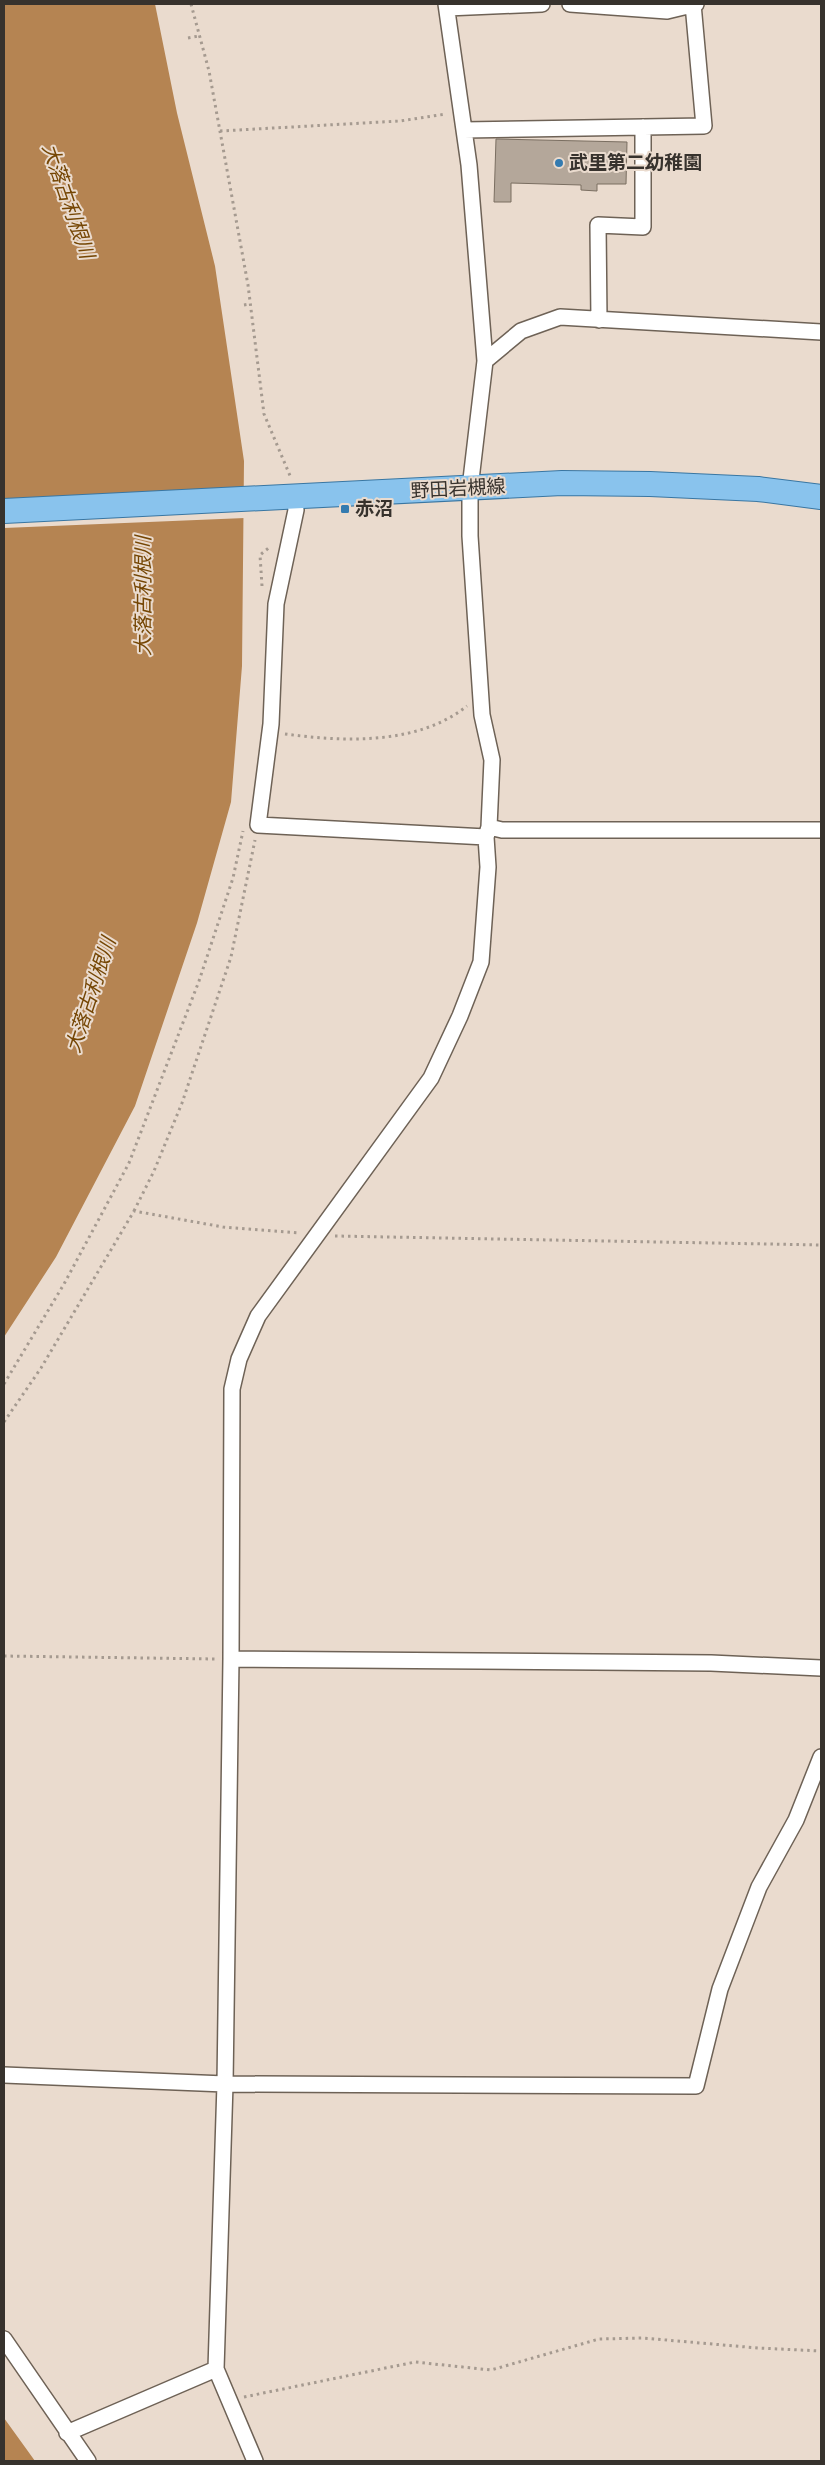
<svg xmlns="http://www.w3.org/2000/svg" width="825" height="2465" font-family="Signika,'Noto Sans JP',sans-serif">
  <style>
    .water { fill: #b58452 }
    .pier { fill: #eadbce }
    .building { fill: #b4a79a; stroke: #7a6e61 }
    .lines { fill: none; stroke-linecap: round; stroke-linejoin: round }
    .street-casing { stroke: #6e6256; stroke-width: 18 }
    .primary-casing { stroke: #3976a2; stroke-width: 26 }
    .path { stroke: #a59a90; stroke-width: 3; stroke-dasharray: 2.5 4; stroke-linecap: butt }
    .street { stroke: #fff; stroke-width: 15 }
    .primary { stroke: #89c3ed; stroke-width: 24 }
    .poi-dot { fill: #347bb0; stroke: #eadbce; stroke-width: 2 }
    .labels { text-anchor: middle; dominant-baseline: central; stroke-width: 4; stroke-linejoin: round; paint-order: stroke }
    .poi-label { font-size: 19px; font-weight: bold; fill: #37322d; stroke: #eadbce; text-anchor: start }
    .street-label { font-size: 19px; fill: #37322d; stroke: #eadbce }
    .water-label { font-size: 20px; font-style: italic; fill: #754604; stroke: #eadbce }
  </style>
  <rect width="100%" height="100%" fill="#eadbce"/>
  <path class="water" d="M4,4H155L177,113L215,266L244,461L242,666L231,802L197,923L135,1106L56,1257L4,1337Z
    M4,2418L35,2461H4Z"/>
  <path class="pier" d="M246,492L245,518L4,528V502Z"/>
  <path class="building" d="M496,139L627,142L626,184H597V191L581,190V185L511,183V202H494Z"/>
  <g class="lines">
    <g class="street-casing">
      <path id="street" d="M570,4L667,11L696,4
        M447,8L542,4
        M464,130L704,126L693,4
        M599,320L598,225L643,227V127
        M485,361L521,331L560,317L821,332
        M294,496L296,510L276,604L271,724L258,825L486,837
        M489,827L502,830H821
        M231,1659L711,1663L821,1668
        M4,2075L225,2084L696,2086L720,1989L759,1887L796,1820L821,1757
        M4,2339L88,2461
        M67,2433L216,2369
        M255,2461L216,2369L225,2084L231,1659L232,1389L239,1359L258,1316L431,1078L460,1016L481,962L488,867L486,837L489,827L492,760L482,715L470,536V488L485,361L469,165L446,4"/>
    </g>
    <g class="primary-casing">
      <path id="primary" d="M4,511L562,483L650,484L758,489L821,497"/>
    </g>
    <path class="path" d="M191,4L209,71L248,285L264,414L291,478
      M188,38L199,36
      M220,131L400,121L446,114
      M244,305L250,304
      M262,586L260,555L271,546
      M285,734C345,742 418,745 467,706
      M134,1211L154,1171L182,1103L231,957L255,840
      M335,1236L821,1245
      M4,1384L64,1284L129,1163L199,981L233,878L243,831
      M4,1422L41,1368L134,1211L223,1227L299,1233
      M4,1656L216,1659
      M244,2397L415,2362L491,2370L599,2339L643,2338L758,2348L821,2351"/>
    <use href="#street" class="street"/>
    <use href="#primary" class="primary"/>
  </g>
  <g class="poi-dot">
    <circle cx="559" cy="163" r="5"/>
    <rect x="340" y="504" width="10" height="10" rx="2.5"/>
  </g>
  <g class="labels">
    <g class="poi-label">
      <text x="569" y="163">武里第二幼稚園</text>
      <text x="355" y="509">赤沼</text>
    </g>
    <g class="street-label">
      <text transform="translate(458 489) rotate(-3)">野田岩槻線</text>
    </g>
    <g class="water-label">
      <text transform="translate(68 201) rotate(71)">大落古利根川</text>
      <text transform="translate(143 596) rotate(-90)">大落古利根川</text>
      <text transform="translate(91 995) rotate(-72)">大落古利根川</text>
    </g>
  </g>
  <rect width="825" height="2465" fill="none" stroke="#37322d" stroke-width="10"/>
</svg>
